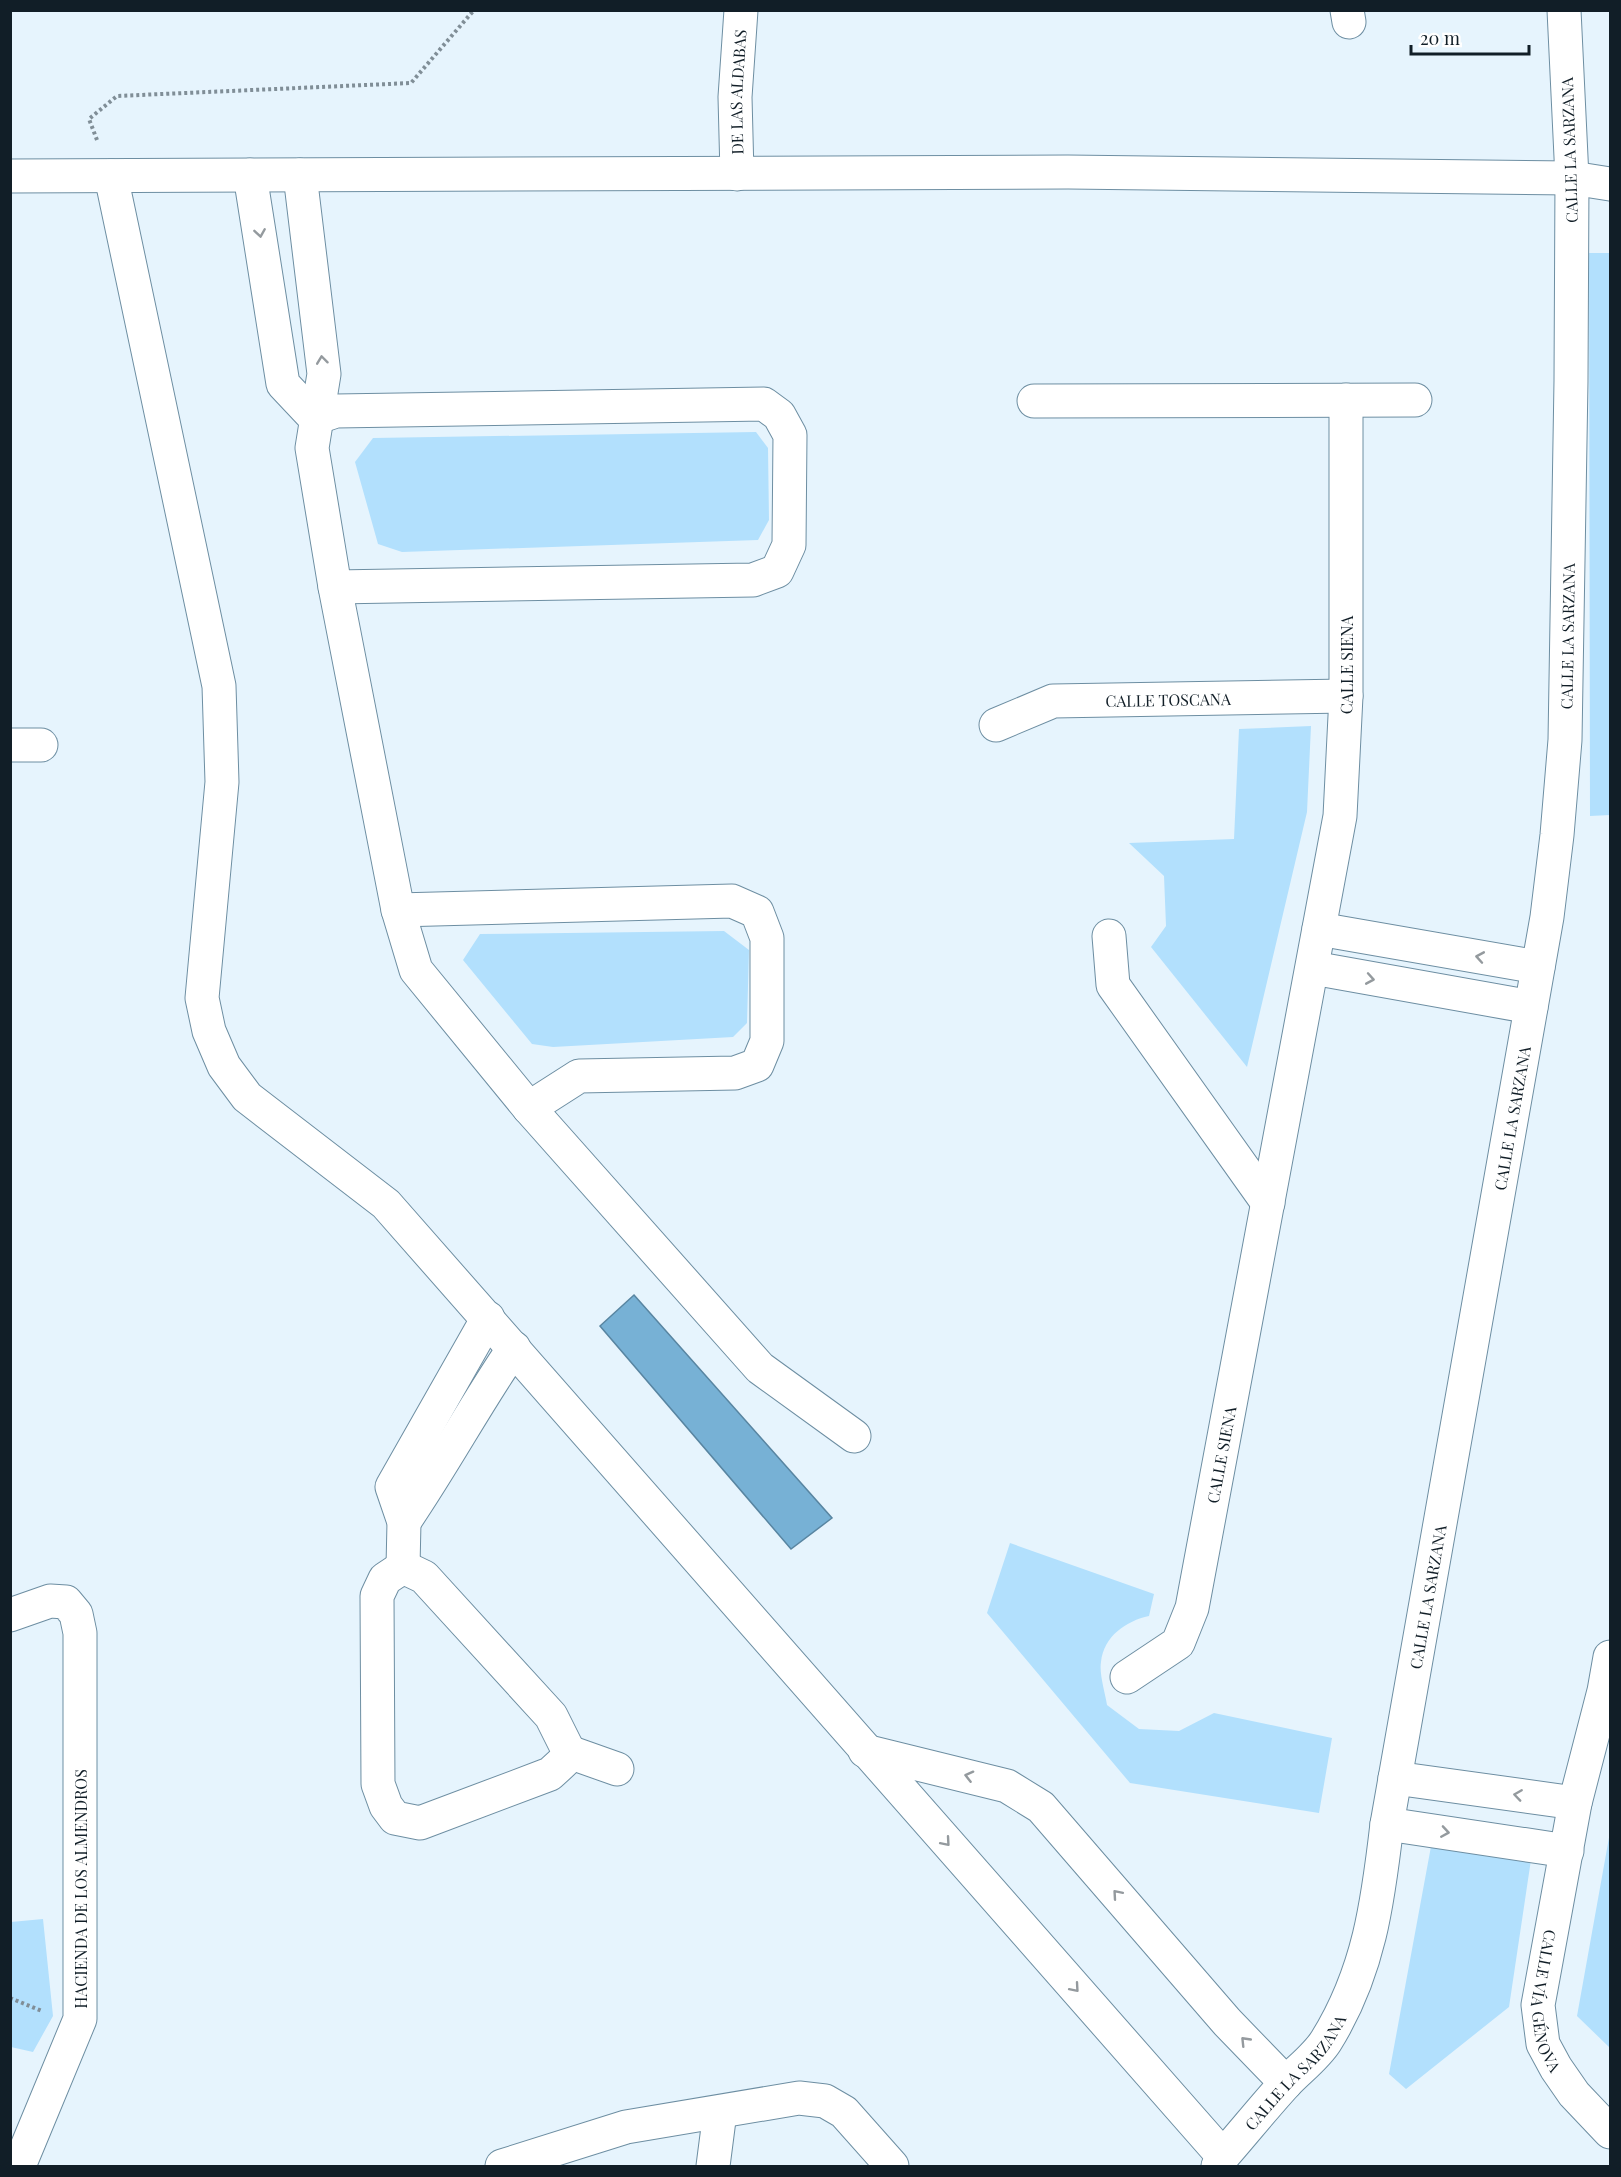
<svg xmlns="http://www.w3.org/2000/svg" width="1621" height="2177" font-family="'Playfair Display',serif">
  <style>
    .green { fill: #b2e0fd }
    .water { fill: #77b1d5; stroke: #5885a1; stroke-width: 1.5 }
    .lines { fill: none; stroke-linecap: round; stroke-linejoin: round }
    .minor-casing { stroke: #6d8ea2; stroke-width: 35 }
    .path { stroke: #808e97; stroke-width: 4; stroke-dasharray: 3 3; stroke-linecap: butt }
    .minor { stroke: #fff; stroke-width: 33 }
    .oneway { stroke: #949a9e }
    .labels { text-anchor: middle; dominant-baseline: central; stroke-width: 6; stroke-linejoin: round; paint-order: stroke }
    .street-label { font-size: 16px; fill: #111e27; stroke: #fff }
  </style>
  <rect width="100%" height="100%" fill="#e6f4fd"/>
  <path class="green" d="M1589,253H1610V815L1590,816Z
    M756,432L768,448L769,520L758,540L402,552L378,544L355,462L373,438Z
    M1311,726L1307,812L1247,1067L1151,947L1166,926L1164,876L1129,843L1234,839L1239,729Z
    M724,931L749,950L747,1023L733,1037L553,1047L532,1044L463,960L480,934Z
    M1010,1543L1154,1594L1149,1616C1126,1621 1104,1636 1101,1662C1099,1674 1105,1692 1107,1705L1139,1729L1179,1731L1214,1713L1332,1738L1319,1813L1130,1783L987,1613Z
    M1610,1832V2048L1577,2016Z
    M1432,1841L1532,1853L1509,2007L1406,2089L1389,2074Z
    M43,1919L53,2016L33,2052L11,2047V1922Z"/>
  <path class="water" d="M634,1295L832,1518L791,1549L600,1326Z"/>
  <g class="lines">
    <g class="minor-casing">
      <g id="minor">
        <path d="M1347,10L1349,22"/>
        <path id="s1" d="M737,174L735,97L741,10"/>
        <path d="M250,175L283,384L315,418"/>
        <path d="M300,175L324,374L312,448L335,587L398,910L416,970L529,1108L760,1368L854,1436"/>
        <path d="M10,176L1068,172L1572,178L1610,184"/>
        <path d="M111,176L219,686L222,782L202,998L209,1031L224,1066L247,1097L386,1204L1223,2156"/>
        <path d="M1034,401L1415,400"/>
        <path d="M315,418L336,411L764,404L779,415L790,435L789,545L777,571L753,580L335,587"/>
        <path id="s2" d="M996,725L1053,701L1346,696"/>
        <path d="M10,745H41"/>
        <path d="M398,910L732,901L757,912L767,938V1041L757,1065L735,1073L579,1076L529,1108"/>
        <path d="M1319,929L1538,967"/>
        <path d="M1109,936L1113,985L1268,1203"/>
        <path d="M1313,968L1531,1007"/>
        <path d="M404,1522C443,1465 475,1405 514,1348"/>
        <path d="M403,1567L424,1577L551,1716L569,1752L563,1762L550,1774L420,1823L395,1818L386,1806L378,1784L377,1596L385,1579Z"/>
        <path d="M403,1567L404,1522L392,1487L488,1318"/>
        <path d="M10,1615L50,1601L66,1602L76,1614L80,1633V2019L19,2166"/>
        <path id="s3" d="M1610,1657L1604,1691L1575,1803L1538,2005L1543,2044L1556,2068L1574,2094L1610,2132"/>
        <path id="s4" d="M1127,1677L1178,1643L1192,1608L1340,816L1346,696V400"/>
        <path d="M865,1751L1007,1786L1041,1807L1227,2022L1286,2083"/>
        <path d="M569,1752L617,1769"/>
        <path d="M1395,1778L1575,1803"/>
        <path d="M1387,1824L1567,1851"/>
        <path d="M502,2166L626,2127L799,2098L825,2101L844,2112L892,2166"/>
        <path d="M713,2166L720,2112"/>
        <path id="s5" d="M1218,2166L1223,2156C1244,2132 1264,2107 1285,2084C1298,2070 1316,2057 1326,2041C1369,1972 1378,1902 1387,1824L1547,917L1557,835L1565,740L1571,381L1572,178L1564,10"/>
      </g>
    </g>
    <path class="path" d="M97,140L89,119L117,96L411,83L474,10
      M10,1998L42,2011"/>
    <use href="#minor" class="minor"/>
  </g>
  <defs><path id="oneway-chevron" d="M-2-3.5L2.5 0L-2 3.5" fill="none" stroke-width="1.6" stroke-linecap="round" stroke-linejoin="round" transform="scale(1.5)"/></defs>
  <g class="oneway">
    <use href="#oneway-chevron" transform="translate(260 233) rotate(81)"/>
    <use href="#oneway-chevron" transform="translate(322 360) rotate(-97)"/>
    <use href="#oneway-chevron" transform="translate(1480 957) rotate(-170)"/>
    <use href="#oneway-chevron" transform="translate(1370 979) rotate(10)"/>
    <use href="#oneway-chevron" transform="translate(969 1776) rotate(-166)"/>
    <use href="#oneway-chevron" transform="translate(1518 1795) rotate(-172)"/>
    <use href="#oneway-chevron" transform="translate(1445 1832) rotate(9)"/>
    <use href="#oneway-chevron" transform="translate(946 1842) rotate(49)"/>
    <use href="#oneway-chevron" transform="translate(1117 1894) rotate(-131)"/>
    <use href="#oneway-chevron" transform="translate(1075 1988) rotate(49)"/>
    <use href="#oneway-chevron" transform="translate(1245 2041) rotate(-134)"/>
  </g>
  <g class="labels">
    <g class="street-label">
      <text stroke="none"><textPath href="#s1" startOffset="82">DE LAS ALDABAS</textPath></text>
      <text transform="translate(1569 150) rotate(-92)">CALLE LA SARZANA</text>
      <text stroke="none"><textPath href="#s5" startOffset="1596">CALLE LA SARZANA</textPath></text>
      <text stroke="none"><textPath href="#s4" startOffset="1056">CALLE SIENA</textPath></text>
      <text stroke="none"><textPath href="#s2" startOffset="177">CALLE TOSCANA</textPath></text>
      <text stroke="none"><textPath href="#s5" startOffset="1110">CALLE LA SARZANA</textPath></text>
      <text stroke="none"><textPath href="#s4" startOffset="255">CALLE SIENA</textPath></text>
      <text stroke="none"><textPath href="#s5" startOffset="624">CALLE LA SARZANA</textPath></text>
      <text transform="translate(80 1889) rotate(-90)">HACIENDA DE LOS ALMENDROS</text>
      <text stroke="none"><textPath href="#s3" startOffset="352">CALLE VÍA GÉNOVA</textPath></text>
      <text stroke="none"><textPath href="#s5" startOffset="122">CALLE LA SARZANA</textPath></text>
    </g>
  </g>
  <rect width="1621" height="2177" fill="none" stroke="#111e27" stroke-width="24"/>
  <path d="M1411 45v9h118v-9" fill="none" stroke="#111e27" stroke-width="3"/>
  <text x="1420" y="45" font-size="18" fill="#111e27" stroke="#ffffff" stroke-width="4.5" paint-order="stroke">20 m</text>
</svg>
